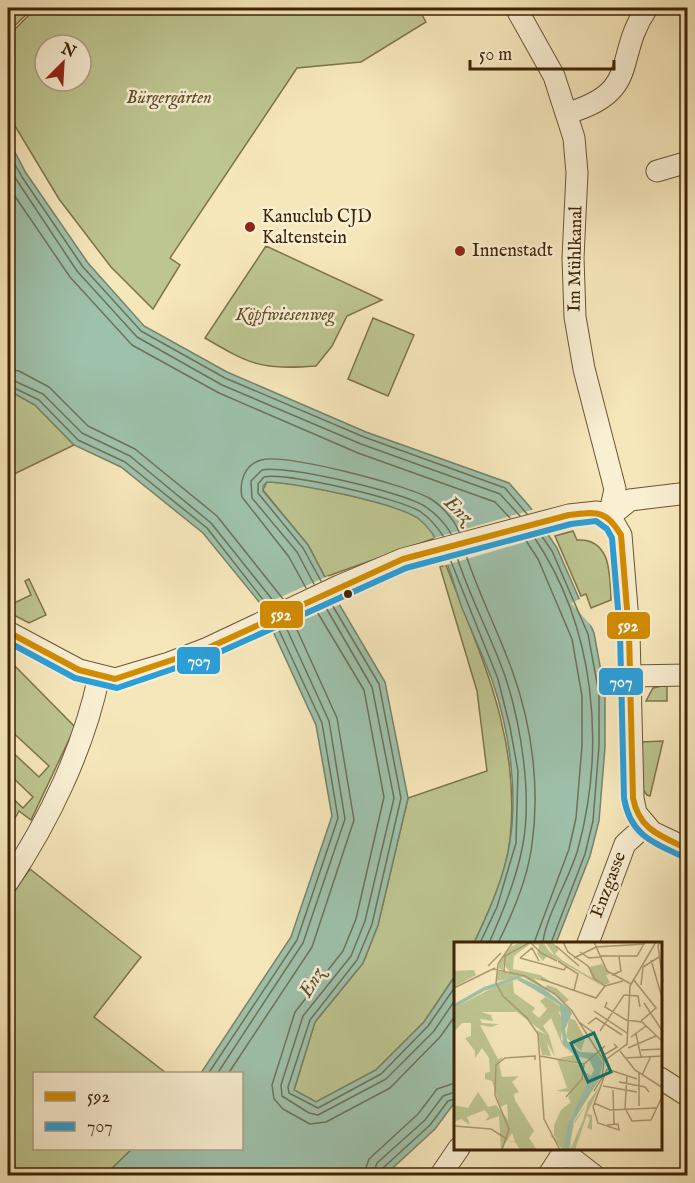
<svg xmlns="http://www.w3.org/2000/svg" width="695" height="1183" font-family="'IM FELL English',serif">
  <style>
    .green { fill: #bdc590; stroke: #7e744a; stroke-width: 1.5; fill-rule: evenodd }
    .water { fill: #9ec1ab; stroke: #788269; stroke-width: 1.5 }
    .pier { fill: #f6e7bb }
    .lines { fill: none; stroke-linecap: round; stroke-linejoin: round }
    .shore { stroke: #6e7258; stroke-width: 1.5 }
    .minor-casing { stroke: #6c5432; stroke-width: 23 }
    .minor { stroke: #f9efd3; stroke-width: 21 }
    .bus-1-casing { stroke: #f9efd3; stroke-width: 10 }
    .bus-2-casing { stroke: #f9efd3; stroke-width: 10 }
    .bus-1 { stroke: #d28c01; stroke-width: 6 }
    .bus-2 { stroke: #2b9fd9; stroke-width: 6 }
    .poi-dot { fill: #8f2418; stroke: #f9efd3; stroke-width: 2 }
    .bus-dot { fill: #3e2305; stroke: #f9efd3; stroke-width: 2 }
    .labels { text-anchor: middle; dominant-baseline: central; stroke-width: 5; stroke-linejoin: round; paint-order: stroke }
    .park-label { font-size: 18px; font-style: italic; fill: #5e4c28; stroke: #f9efd3 }
    .poi-label { font-size: 18px; fill: #3e2305; stroke: #f9efd3; text-anchor: start }
    .street-label { font-size: 18px; fill: #3e2305; stroke: #f9efd3 }
    .water-label { font-size: 20px; font-style: italic; fill: #5b5237; stroke: #f9efd3 }
    .inset-road { fill: none; stroke: #ac9972; stroke-width: 1.5 }
    .view { fill: #0f766e; fill-opacity: 0.15; stroke: #0f766e; stroke-width: 3 }
    .inset-edge { fill: none; stroke: #3e2305; stroke-width: 3 }
    .line-badge { stroke: #f9efd3; stroke-width: 2 }
    .badge-label { font-size: 16px; text-anchor: middle; font-weight: bold; fill: #fff }
  </style>
  <rect width="100%" height="100%" fill="#f6e7bb"/>
  <filter id="stains"><feTurbulence type="fractalNoise" baseFrequency=".00333" numOctaves="4"/><feColorMatrix values="0 0 0 0 .2 0 0 0 0 .09 0 0 0 0 .02 0 0 0 .5 -.17"/></filter>
  <radialGradient id="worn" r=".72"><stop offset=".6" stop-color="#630" stop-opacity="0"/><stop offset="1" stop-color="#630" stop-opacity=".3"/></radialGradient>
  <path class="green" d="M8,8H33L8,32Z
    M36,8H418L426,22L361,62L297,68L170,258L180,265L153,309L111,267L59,199L15,126L8,104V36ZM45,45H81V81H45Z
    M266,246L382,300L347,316L332,346L316,366C261,370 251,365 205,338Z
    M373,318L414,335L388,396L348,379Z
    M8,390L35,405L74,445L8,477Z
    M267,482C294,482 396,503 418,517C425,522 431,531 438,537L325,577L308,545L263,490Z
    M573,531L577,540C611,538 610,574 611,600L591,608L586,594L581,596L555,536Z
    M446,565C481,657 521,738 510,839C506,875 489,911 474,943H455V976L424,1022L376,1070L316,1102L294,1090L315,1022L363,963L378,925L408,798L487,771L477,691L440,567Z
    M29,579L46,615L29,623L8,612V606L31,595L25,581Z
    M8,659L75,727L31,820L19,811L8,831V794L23,808L33,797L8,773V748L39,777L49,766L8,728Z
    M667,685V701H646L653,688Z
    M663,741L650,796L647,795L642,788L641,742Z
    M30,869L141,957L94,1017L166,1073L34,1074V1148L132,1149L105,1175L8,1176V899Z"/>
  <path class="water" d="M8,139L26,173L88,263L144,326L227,372L366,432L509,483L530,507L557,548L594,633L605,693V747L599,821L590,856L556,943H474C489,911 505,876 510,841C518,789 509,729 492,680C483,656 472,632 462,608C451,578 445,541 420,520C402,504 294,482 267,482L263,486V491L308,545L339,604L385,682L408,798L378,925L363,963L315,1022L294,1090L316,1102L376,1070L424,1022L455,976V1102L435,1129L385,1175H105L132,1149L242,1148V1074L201,1073L291,937L332,816L316,725L260,603L203,533L121,467L74,445L35,405L8,390Z"/>
  <path class="pier" d="M535,509L552,534L443,566L434,538Z
    M328,576L341,604L271,634L258,607Z
    M582,598L596,631L571,603Z"/>
  <g class="lines">
    <path class="shore" d="M8,152L22,177L83,267L141,331L225,378L364,437L505,488L527,514
      M8,167L77,271L137,337L222,385L361,444L500,494L520,516
      M8,186L70,277L132,345L219,393L358,453L495,502L510,518
      M8,369L19,371L49,387L88,426L135,449L217,516L283,599
      M8,378L43,394L82,433L130,456L211,523L275,603
      M8,385L39,400L78,440L125,462L207,528L268,606
      M541,535L552,551L588,634L599,694V746L593,821L585,854L551,943
      M534,537C595,627 606,745 578,849C571,875 544,920 543,943
      M525,539L538,559L572,639L582,696V746L576,818L569,849L534,943
      M466,555C479,595 499,633 513,673C532,726 540,788 532,844C528,878 513,913 498,943
      M457,557C470,598 491,636 505,676C521,724 532,794 523,844C517,878 503,912 489,943
      M450,559L498,679L510,727L518,771L516,843L497,907L480,943
      M321,581L303,548L258,493V484L264,477C286,472 402,499 421,512C429,518 438,528 443,536
      M314,584L297,552L252,498L251,481L262,470C284,464 407,493 426,507C435,513 446,524 451,534
      M306,588L289,557L242,497C239,482 244,465 261,460C285,453 406,485 429,498C440,504 455,520 459,532
      M331,603L379,684L401,798L372,924L357,960L310,1020L288,1087L289,1093L318,1108L381,1074L428,1026L455,987
      M325,606L372,687L394,798L365,921L351,956L303,1016L281,1085L282,1096L309,1113L318,1115L386,1079L434,1031L455,1000
      M316,610L364,690L384,797L356,919L343,951L295,1012L272,1085L274,1099L283,1109L310,1124L326,1122L390,1088L440,1037L455,1016
      M208,1074L297,940L338,818L322,723L278,628
      M217,1074L303,943L345,819L329,721L285,625
      M228,1074L312,947L354,820L337,718L293,621
      M363,1176L369,1159L418,1114L437,1089L455,1083
      M372,1176L377,1163L425,1120L443,1096L455,1092
      M380,1176L383,1168L430,1125L448,1101L455,1099"/>
    <g class="minor-casing">
      <path id="minor" d="M516,8L554,76L574,138L577,173L573,258L575,317L584,369L615,489L609,517
        M568,113C642,91 613,58 647,8
        M657,171L688,162
        M609,517L630,500L688,493
        M8,632L79,670L115,679L169,663L208,648L339,586L403,559L569,515L597,512L603,514L614,523L621,535L629,633L633,798L636,813L652,832L688,849
        M630,676L688,675
        M8,882C49,821 84,748 99,676
        M588,943L625,844L645,826
        M660,1078L688,1096
        M564,1152L595,1176
        M440,1176L459,1148
        M548,1176L566,1148"/>
    </g>
    <use href="#minor" class="minor"/>
    <g class="bus-1-casing">
      <path id="bus-1" d="M8,632L79,670L115,679L208,648L403,559L569,515C596,512 606,509 621,535L629,633L633,798C639,830 661,836 688,849"/>
    </g>
    <g class="bus-2-casing">
      <path id="bus-2" d="M8,642L75,678L117,688L211,656L406,568L571,524L596,521L607,529L612,538L620,633L624,798C630,835 653,843 684,857"/>
    </g>
    <use href="#bus-1" class="bus-1"/>
    <use href="#bus-2" class="bus-2"/>
  </g>
  <g class="poi-dot">
    <circle cx="250" cy="227" r="6"/>
    <circle cx="460" cy="251" r="6"/>
  </g>
  <circle class="bus-dot" cx="348" cy="594" r="5"/>
  <g class="labels">
    <g class="park-label">
      <text x="169" y="98">Bürgergärten</text>
      <text x="285" y="315">Köpfwiesenweg</text>
    </g>
    <g class="poi-label">
      <text x="262" y="217">Kanuclub CJD<tspan x="262" dy="21">Kaltenstein</tspan></text>
      <text x="472" y="251">Innenstadt</text>
    </g>
    <g class="street-label">
      <text transform="translate(576 259) rotate(-89)">Im Mühlkanal</text>
      <text transform="translate(609 885) rotate(-69)">Enzgasse</text>
    </g>
    <g class="water-label">
      <text transform="translate(458 510) rotate(44)">Enz</text>
      <text transform="translate(312 983) rotate(-59)">Enz</text>
    </g>
  </g>
  <g transform="translate(454 942)">
    <rect width="208" height="208" fill="#f6e7bb"/>
    <path d="M67,0H73L60,8L75,0H89L95,9L101,14L91,0H99L105,8L101,12L109,19L138,36L135,25L148,22L156,32L152,33L156,41L150,43L140,37L150,45L104,18L87,11L93,14L89,19L83,12L85,3L76,2L60,14L59,27L86,33L99,41L80,37L91,46L93,43L102,46L115,58L110,61L118,70L101,53L69,35L42,39L43,29L57,31L49,22V28L44,26L47,16L58,4ZM20,28L22,33L0,45V29ZM65,37L112,68L110,74L104,68L109,80L107,97L115,110L126,115H121L125,118L122,120L105,116L120,113L111,106L108,102L97,76L89,84L95,93L101,115L92,99L97,114L88,113L83,88L93,93L63,70H27L37,73L39,79L26,77L28,81L45,82L37,85L26,83L44,117L49,115L45,120L48,135L65,134L58,140L65,150L60,152L61,158L80,189L75,196L83,208H66L61,200L54,199H61L58,191L47,208L45,174L31,179L35,174L31,168L13,175L16,183L7,177L0,180V163L14,166L24,150L34,165L42,163L54,178L53,162L46,165L38,139L31,137V131L36,130L35,116L28,106L21,116V109L11,96L17,94V81H8L0,90V66L42,44ZM63,38L93,54L86,59L93,67L85,76L78,70L81,66L60,51L59,39ZM115,76L121,78L131,96L127,109L112,95ZM103,117L130,124L129,136L131,130L139,135L116,176L109,208L95,192L107,199L100,194V183L107,168L117,160L114,156L117,150L102,149L113,146ZM146,144L133,172L138,173V188L133,186L136,177L133,173L121,208H115L121,178ZM134,160L129,178L116,208L119,184Z" fill="#bdc590" fill-rule="evenodd"/>
    <path d="M63,34L89,46L115,67L118,71L111,87L113,99L126,110L143,111L149,120L145,138L120,178L115,208H109L114,181L140,128L135,117L121,114L109,102L106,63L63,37L30,49L0,66V62L30,45Z" fill="#9ec1ab"/>
    <path class="inset-road" d="M59,0L44,22L42,41L49,54L73,76L84,92L90,177L106,208M76,0L87,11L103,19M109,0L114,10L134,24L141,37L151,44M140,0L153,29L177,42M206,0L204,4L209,40M102,4L125,24M126,10L135,16L146,15M146,14H183L191,0M66,16L110,28L113,24M66,16L78,6L85,19M120,16L142,5L191,2M197,18L209,59M104,19L124,32L120,48M34,24L47,11M189,25L205,15M39,27L71,34L101,52L118,69L150,119L148,136L140,149M50,29L51,14L76,0M158,33L167,29L165,15M87,37L142,56L151,44M179,37L202,66L187,79M187,43L189,25M151,44L169,39M0,46L41,26M153,60L151,65L172,78L188,80L209,100M190,61L209,90M140,69L173,91M125,80L140,91M134,82L142,76L168,93M146,89L170,53L184,54L186,65M182,92L187,115M177,95L192,84M174,106L202,94M187,108L209,107M166,109L181,128L209,146M86,114L130,122L151,104M148,114L163,105L160,102M171,116L209,114M150,119L173,102L176,44L202,0M153,127L139,165L144,181L165,188L164,182L153,183M153,127L183,137M185,131V164M173,133L171,166L178,179L197,178L209,153M188,133L197,114M165,140L191,145L195,150M149,144L183,150M159,148L160,182M112,155L128,137L130,122M140,161L156,168L202,166M0,184L37,187L53,197M48,208L55,187L41,153L42,123L51,116L81,114V118"/>
    <path class="view" d="M140,91L157,130L134,140L117,101Z"/>
    <rect width="208" height="208" class="inset-edge"/>
  </g>
  <g class="line-badge">
    <rect x="259" y="600" width="45" height="29" rx="6" fill="#d28c01"/>
    <rect x="606" y="611" width="45" height="29" rx="6" fill="#d28c01"/>
    <rect x="176" y="646" width="45" height="29" rx="6" fill="#2b9fd9"/>
    <rect x="598" y="667" width="46" height="29" rx="6" fill="#2b9fd9"/>
  </g>
  <g class="badge-label">
    <text x="281" y="620">592</text>
    <text x="628" y="631">592</text>
    <text x="199" y="666">707</text>
    <text x="621" y="687">707</text>
  </g>
  <rect width="695" height="1183" fill="none" stroke="#f6e7bb" stroke-width="30"/>
  <rect x="9" y="9" width="677" height="1165" fill="none" stroke="#3e2305" stroke-width="3"/>
  <rect x="15" y="15" width="665" height="1153" fill="none" stroke="#3e2305" stroke-width="1.5"/>
  <rect x="33" y="1072" width="210" height="78" fill="#f9efd3" stroke="#ae9d81" stroke-width="1.5"/>
  <rect x="45" y="1092" width="30" height="9" fill="#d28c01" stroke="#ae9d81" stroke-width="1.5"/>
  <text x="87" y="1102" font-size="18" fill="#3e2305">592</text>
  <rect x="45" y="1122" width="30" height="9" fill="#2b9fd9" stroke="#ae9d81" stroke-width="1.5"/>
  <text x="87" y="1132" font-size="18" fill="#3e2305">707</text>
  <g transform="translate(63 63) rotate(24)"><circle r="28" fill="#f9efd3" stroke="#ae9d81" stroke-width="1.5"/>
  <path d="M0-4.5L10 22L0 15L-10 22Z" fill="#8f2418"/>
  <text y="-9" font-size="16" font-weight="bold" text-anchor="middle" fill="#3e2305">N</text>
  </g>
  <path d="M470 60v9h144v-9" fill="none" stroke="#3e2305" stroke-width="3"/>
  <text x="479" y="60" font-size="18" fill="#3e2305" stroke="#f9efd3" stroke-width="4.5" paint-order="stroke">50 m</text>
  <rect width="100%" height="100%" filter="url(#stains)"/>
  <rect width="100%" height="100%" fill="url(#worn)"/>
</svg>
